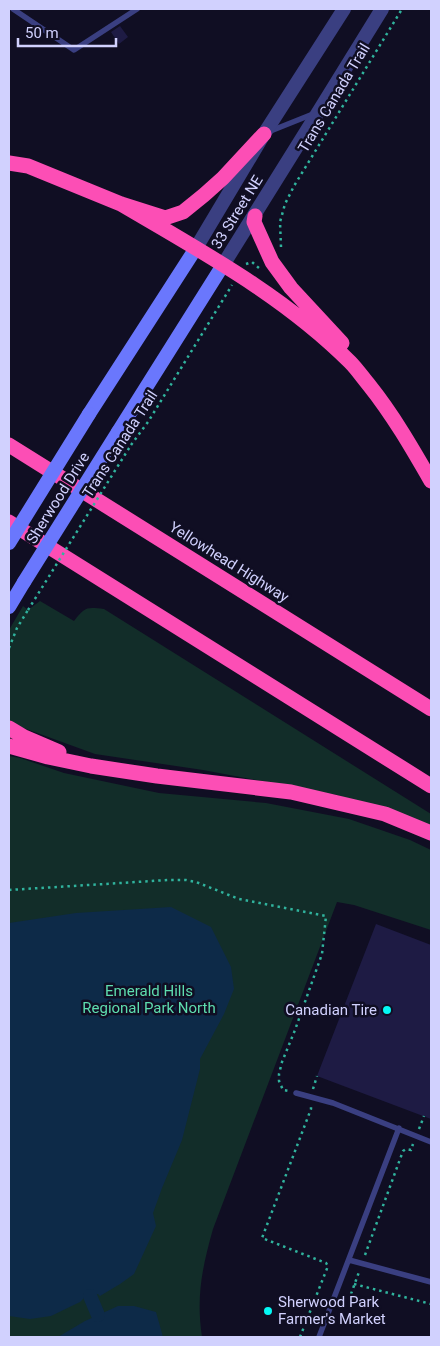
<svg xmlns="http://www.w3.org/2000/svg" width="440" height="1346" font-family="Roboto,sans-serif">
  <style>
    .green { fill: #122d29 }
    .water { fill: #0d2a48 }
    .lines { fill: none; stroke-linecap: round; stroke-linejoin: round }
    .canal { stroke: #0d2a48; stroke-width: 14 }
    .building { fill: #1e1b44 }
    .path { stroke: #30b39d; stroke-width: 2.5; stroke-dasharray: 2.5 4; stroke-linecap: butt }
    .service { stroke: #3a3f81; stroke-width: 5.5 }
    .tertiary { stroke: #3a3f81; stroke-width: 14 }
    .secondary { stroke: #6a77fd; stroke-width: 14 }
    .motorway { stroke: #fc4eb5; stroke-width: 15 }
    .path-bridge { stroke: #30b39d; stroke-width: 2.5; stroke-dasharray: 2.5 4; stroke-linecap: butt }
    .secondary-bridge { stroke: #6a77fd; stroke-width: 14 }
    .poi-dot { fill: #04f8f5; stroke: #100e23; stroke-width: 2 }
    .labels { text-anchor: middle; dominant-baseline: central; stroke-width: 5; stroke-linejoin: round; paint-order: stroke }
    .street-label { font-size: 15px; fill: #d1d1fe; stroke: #100e23 }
    .park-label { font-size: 15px; fill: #5eddaf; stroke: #100e23 }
    .poi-label { font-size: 15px; fill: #d1d1fe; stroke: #100e23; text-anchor: end }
  </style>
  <rect width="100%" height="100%" fill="#100e23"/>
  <path class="green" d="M40,601L74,621C85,607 86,607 104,609L431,814V828L337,795L203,770L95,754L18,726L9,721V630L23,606L28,610Z
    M9,756L20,758L64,773L159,793L266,803L349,819L410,840L431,850V930L354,905L337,902L213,1229C202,1268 196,1297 202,1337H9Z"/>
  <path class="water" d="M171,907L211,927L231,967L234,989L224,1014L200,1059V1069L182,1140L162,1188L153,1213L156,1226L134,1274L120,1284L100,1296L98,1294L85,1297L80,1302L51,1316L30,1319L9,1316V923L76,913Z
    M118,1306H134L156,1312L163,1337H58L85,1321Z"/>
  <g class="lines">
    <path class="canal" d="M90,1296L98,1315"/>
  </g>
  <path class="building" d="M120,26L128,37L119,44L111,32Z
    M376,924L431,945V1119L317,1076Z"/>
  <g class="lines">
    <path class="path" d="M281,247L280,222L285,204L294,186L402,9
      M246,264L252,262L260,269
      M131,445L148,422L232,285
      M9,648L17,628L28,610
      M9,890L168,880H186L196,882L239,899L326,916L322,954L295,1030L282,1062L279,1074V1081L283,1090L289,1091
      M313,1089L317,1076
      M419,1129L424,1116
      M365,1255L403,1151L406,1149L411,1150L413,1144
      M354,1284L431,1304
      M351,1294L359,1272
      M300,1337L328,1266L326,1263L262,1238L311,1109V1105"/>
    <path class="service" d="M13,9L74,50L137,9
      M268,132L313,114
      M296,1093L333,1103L431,1142
      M349,1260L431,1282
      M319,1337L399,1128"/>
    <path class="tertiary" d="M196,248L264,134L344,9
      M223,265L319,111L382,9"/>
    <path class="secondary" d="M89,414L196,248
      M118,432L223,265
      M9,607L24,582"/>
    <path class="motorway" d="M9,163L28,166L121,204L165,218L183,212L204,195L223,178L264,134
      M121,204C201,251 284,296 350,362C357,369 363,378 369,385C393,415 412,448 431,481
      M255,216L254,222L272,262L291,288L342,343
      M9,445L431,709
      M9,522L431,786
      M9,728L24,737L59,752
      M9,746L48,757L91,766L157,776L291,792L385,814L431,833"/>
    <path class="path-bridge" d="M28,610L131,445"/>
    <path class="secondary-bridge" d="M9,543L89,414
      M24,582L118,432"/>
  </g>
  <g class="poi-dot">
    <circle cx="387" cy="1010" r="5"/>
    <circle cx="268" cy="1311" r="5"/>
  </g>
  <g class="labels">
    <g class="street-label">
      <text transform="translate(334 98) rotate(-59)">Trans Canada Trail</text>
      <text transform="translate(237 212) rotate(-58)">33 Street NE</text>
      <text transform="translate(120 444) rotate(-57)">Trans Canada Trail</text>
      <text transform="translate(58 498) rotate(-58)">Sherwood Drive</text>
      <text transform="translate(229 562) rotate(32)">Yellowhead Highway</text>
    </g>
    <g class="park-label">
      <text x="149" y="991">Emerald Hills<tspan x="149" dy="17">Regional Park North</tspan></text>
    </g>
    <g class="poi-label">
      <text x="377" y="1010">Canadian Tire</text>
      <text x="278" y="1302" text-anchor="start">Sherwood Park<tspan x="278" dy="17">Farmer's Market</tspan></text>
    </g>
  </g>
  <rect width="440" height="1346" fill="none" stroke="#d1d1fe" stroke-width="20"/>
  <path d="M18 38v8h98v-8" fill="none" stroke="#d1d1fe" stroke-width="2.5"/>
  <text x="25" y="38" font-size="15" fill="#d1d1fe" stroke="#100e23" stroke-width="4" paint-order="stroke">50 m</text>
</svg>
